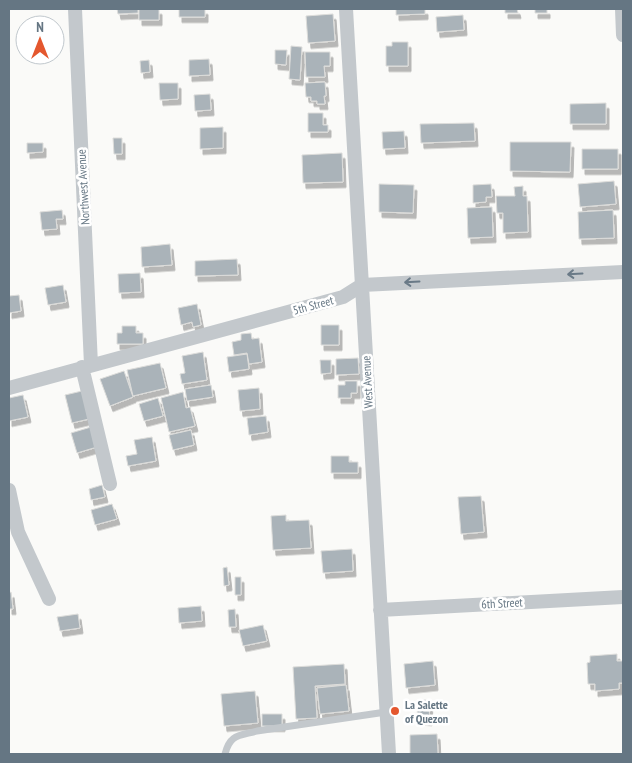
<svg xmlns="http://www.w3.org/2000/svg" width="632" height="763" font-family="'PT Sans Narrow',sans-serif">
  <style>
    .building { fill: #aab3b9; stroke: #dcdcda; filter: url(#shadow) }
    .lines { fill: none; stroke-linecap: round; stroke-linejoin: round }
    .service { stroke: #c3c8cc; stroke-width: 7 }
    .minor { stroke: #c3c8cc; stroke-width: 14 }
    .oneway { stroke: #6a7a87 }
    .poi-dot { fill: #e4572e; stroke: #fff; stroke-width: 2 }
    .labels { text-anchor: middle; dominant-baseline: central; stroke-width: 5; stroke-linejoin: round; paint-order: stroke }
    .street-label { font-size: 12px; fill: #657683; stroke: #fff }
    .poi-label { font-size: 12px; font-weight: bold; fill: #657683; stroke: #fff; text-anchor: start }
  </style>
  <defs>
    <filter id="shadow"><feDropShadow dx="3" dy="5.5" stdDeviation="0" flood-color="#0004"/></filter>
  </defs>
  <rect width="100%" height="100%" fill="#fafaf8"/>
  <path class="building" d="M117,9H138V13L118,14Z
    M139,9H159V20H139Z
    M179,9H205V17H179Z
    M396,9H425V14L396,15Z
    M505,9H517L518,13H505Z
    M535,9H547V13H535Z
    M333,14L335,41L308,43L306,16Z
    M463,15L464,30L437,32L436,17Z
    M392,42H408V66H386V46H392Z
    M291,46L302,47L300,80L289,79Z
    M275,50H287L286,65L275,64Z
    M305,52H330V66H324L325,77H306Z
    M209,59L210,75L189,76V60Z
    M149,60L150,72L141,73L140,61Z
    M325,82L326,96H324L325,104H317V101H311V97H306L305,83Z
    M159,83H178V99L160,100Z
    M210,94L211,110L195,111L194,95Z
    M606,103V124H570V104Z
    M308,113H323V125H328V132H308Z
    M474,123L475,141L421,143L420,124Z
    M223,127V148L200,149V128Z
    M404,131L405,148L383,149L382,132Z
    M113,138H122V154H114Z
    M510,142H571L570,172L510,171Z
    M27,143H43V152L27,153Z
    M582,149H618V169H582Z
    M342,153L343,182L303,183L302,155Z
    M614,181L616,204L580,207L578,184Z
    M379,184L414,185L413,213L379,212Z
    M491,184L492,197H486V202L473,203V185Z
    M523,186V196H527L528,232L503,233V213H497L496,196H515L514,187Z
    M492,207L493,237L468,238L467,208Z
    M62,210L63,219H56L57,229L42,230L40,212Z
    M613,210L614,238L579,239L578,212Z
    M170,244L172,265L142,267L141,247Z
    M237,259L238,275L195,276V261Z
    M140,273L141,292L119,293L118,274Z
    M63,285L66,302L48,305L45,288Z
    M19,295L21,311L9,313V296Z
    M197,304L201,325L193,327L192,322L181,325L178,308Z
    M321,325H339V345H321Z
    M122,326H136V333H143V344H117V333H122Z
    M251,333L252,339L259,338L262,362L249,364L247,353L234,355L232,342L241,340V334Z
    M203,352L207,380L182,384L180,374L185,373L182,356Z
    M247,354L249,369L229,372L227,357Z
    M358,358L359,374L336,375V359Z
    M320,360H331V373L321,374Z
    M160,363L166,388L133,396L127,370Z
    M124,371L133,397L110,406L100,379Z
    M345,381H357V393H351V398H338V385H345Z
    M211,385L213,397L187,401L185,389Z
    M259,388L260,409L240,411L238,390Z
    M82,391L89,419L72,423L65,395Z
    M183,392L186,408L190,407L195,426L169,432L161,398Z
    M23,395L28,417L9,421V398Z
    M158,398L163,416L144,421L139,404Z
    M266,416L268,432L249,435L247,418Z
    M91,427L97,447L77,453L71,433Z
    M191,430L194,445L173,450L169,435Z
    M152,437L156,461L128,466L126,456L137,454L134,440Z
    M331,456H349V462H358V473H331Z
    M102,485L105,497L91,500L89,489Z
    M481,496L484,532L461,534L458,497Z
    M112,504L117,519L95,525L91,510Z
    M286,515V521L309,520L311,548L273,550L271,516Z
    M352,549L353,571L323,573L321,551Z
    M227,567L229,585L224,586L223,568Z
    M235,577H241V595H235Z
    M11,592L13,609H9V593Z
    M201,606L202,621L179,623L178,608Z
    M235,609L236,627H229L228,610Z
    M78,614L80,628L60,631L57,617Z
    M263,625L267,641L243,646L239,630Z
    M617,654V661H623V683H619V689L595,691V684H588L587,663L590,662V656Z
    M433,661L435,685L406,688L404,664Z
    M344,664L345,684L315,686L317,718L296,719L293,667Z
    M346,685L349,711L320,714L317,688Z
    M255,691L258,723L224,726L221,694Z
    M418,700H430L429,720L417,719Z
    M262,714H282V726H262Z
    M437,734L438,754H410V735Z"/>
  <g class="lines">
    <path class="service" d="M225,754C230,734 239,736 257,731L386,712"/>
    <path class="minor" d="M75,9L91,365
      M346,9L389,754
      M622,9L623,35
      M82,367L110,484
      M9,388L343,297L362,285L623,272
      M9,490L18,532L49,599
      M380,610L623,597"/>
  </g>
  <defs><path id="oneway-shaft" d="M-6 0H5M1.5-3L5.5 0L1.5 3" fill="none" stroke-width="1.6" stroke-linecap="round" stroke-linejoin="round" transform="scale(1.25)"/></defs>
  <g class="oneway">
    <use href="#oneway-shaft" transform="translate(575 274) rotate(177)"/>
    <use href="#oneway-shaft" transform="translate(412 282) rotate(177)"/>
  </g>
  <circle class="poi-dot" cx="395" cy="711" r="5"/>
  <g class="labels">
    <g class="street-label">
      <text transform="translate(83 187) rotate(-93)">Northwest Avenue</text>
      <text transform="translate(313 305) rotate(-15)">5th Street</text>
      <text transform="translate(367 382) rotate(-93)">West Avenue</text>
      <text transform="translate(502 603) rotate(-3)">6th Street</text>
    </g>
    <g class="poi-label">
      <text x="405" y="704">La Salette<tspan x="405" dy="14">of Quezon</tspan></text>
    </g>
  </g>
  <rect width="632" height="763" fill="none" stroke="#657683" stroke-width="20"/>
  <g transform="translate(40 40)"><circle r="24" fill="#ffffff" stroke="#c1c8cd"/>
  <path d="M0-4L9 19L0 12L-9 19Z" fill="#e4572e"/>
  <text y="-8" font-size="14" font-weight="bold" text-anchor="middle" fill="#657683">N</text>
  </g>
</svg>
